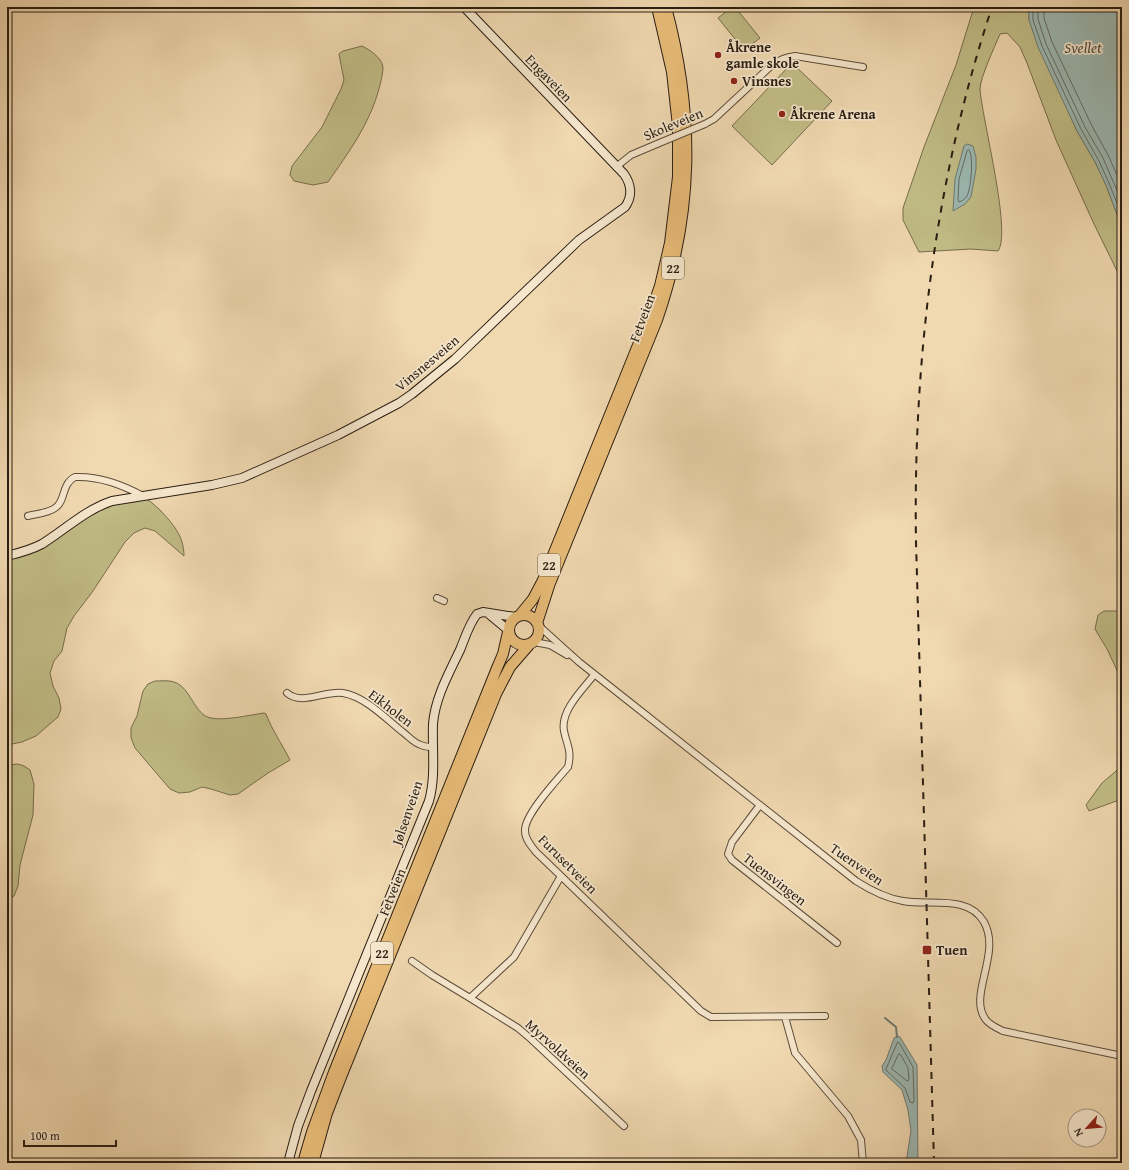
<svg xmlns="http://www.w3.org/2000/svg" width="1129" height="1170" font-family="'Gentium Book Plus',serif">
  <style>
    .green { fill: #c1bc86; stroke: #766d4c }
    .water { fill: #9cb8b2; stroke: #6e7a72 }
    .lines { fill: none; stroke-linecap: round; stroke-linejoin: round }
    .shore { stroke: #636b62; stroke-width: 1 }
    .stream { stroke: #6e7a72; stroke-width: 2 }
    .minor-casing { stroke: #5c4c3a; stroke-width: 8 }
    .secondary-casing { stroke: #2a1e13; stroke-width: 10 }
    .trunk-casing { stroke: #2a1e13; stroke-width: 12 }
    .minor { stroke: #f5e6cc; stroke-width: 6 }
    .secondary { stroke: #f5e6cc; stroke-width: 8 }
    .trunk { stroke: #e8bc78; stroke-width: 10 }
    .rail { stroke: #2a1e13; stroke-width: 2; stroke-dasharray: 7 7; stroke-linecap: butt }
    .minor-bridge-casing { stroke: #5c4c3a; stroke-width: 8; stroke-linecap: butt }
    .minor-bridge { stroke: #f5e6cc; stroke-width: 6 }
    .poi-dot { fill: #8f2418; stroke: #f5e6cc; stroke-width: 1.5 }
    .labels { text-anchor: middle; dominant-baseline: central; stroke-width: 3.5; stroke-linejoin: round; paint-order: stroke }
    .shield { fill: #f5e6cc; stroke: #675a4a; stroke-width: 1 }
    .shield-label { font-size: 13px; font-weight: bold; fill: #2a1e13 }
    .poi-label { font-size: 14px; font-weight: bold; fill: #2a1e13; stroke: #f5e6cc; text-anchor: start }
    .street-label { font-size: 14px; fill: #2a1e13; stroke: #f5e6cc }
    .water-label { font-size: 15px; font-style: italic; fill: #4c4c43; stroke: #f5e6cc }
  </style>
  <rect width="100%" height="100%" fill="#f0d8b0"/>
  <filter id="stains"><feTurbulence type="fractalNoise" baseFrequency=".005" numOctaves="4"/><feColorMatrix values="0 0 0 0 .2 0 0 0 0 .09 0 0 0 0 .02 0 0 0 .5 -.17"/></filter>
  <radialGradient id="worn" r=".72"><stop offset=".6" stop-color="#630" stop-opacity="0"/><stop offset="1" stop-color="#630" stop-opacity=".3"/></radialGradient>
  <path class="green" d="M732,7H735L760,38L744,50L718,18Z
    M974,7H1029V20L1054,79L1077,131L1095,162L1106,185L1122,228V281L1094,224L1056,140L1027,63L1020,47L1007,33L1000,34C995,46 980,78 980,89C982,119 1012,232 998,251L971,249L919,252L903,220V208L924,147L956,65Z
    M362,46C370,50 381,57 383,67C383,73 381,80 380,85C371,122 349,152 328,182L313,185L294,181L290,175L292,166L322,127L341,89L344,80L339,54L343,51Z
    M792,63L832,101L772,165L732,126Z
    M143,497C150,500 154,505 160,510C173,524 184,536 184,556L155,531L145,528L134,533L125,542L93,591L74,616L67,628L62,651L54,661L50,673L53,686L59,698L61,709L58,717L36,736L22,742L7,745V554L41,545L108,504Z
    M1104,611H1122V681L1107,649L1095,629L1098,615Z
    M155,681C161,681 169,680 174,682C191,687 194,715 211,718C224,721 250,715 264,713L266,714C272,730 282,744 290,760L268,773L238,794L230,795L211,789L202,787L190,792L179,793L170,789L135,748L131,738V728L137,716L143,691L148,684Z
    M18,764L24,766L30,770L34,784L33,815L20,865L18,886L14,896L7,901V765Z
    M1122,766V799L1089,811L1086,805L1102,783Z"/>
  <path class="water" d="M1029,7H1122V228L1106,185L1095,162L1077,131L1038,47L1029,20Z
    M967,144L973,146L976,157V169L971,197L965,204L953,211L955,179L964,146Z
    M897,1036L900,1037L917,1065L918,1163H906L911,1131L908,1110L902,1090L883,1072L882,1066L886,1060L894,1038Z"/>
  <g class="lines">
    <path class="shore" d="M1033,7V20L1042,46L1081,129L1099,161L1109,183L1122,216
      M1038,7V19L1046,44L1085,127L1103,158L1122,202
      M1044,7V18L1052,42L1091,124L1108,155L1122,186
      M969,150C974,156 971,189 967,196C965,199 962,201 959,202L958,200L959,179L967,151Z
      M898,1042L900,1044L913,1067L914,1100L913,1103L910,1102L905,1088L886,1070Z
      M899,1054L901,1055L908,1068L909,1080L907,1081L892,1069Z"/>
    <path class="stream" d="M885,1018L896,1027L897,1037"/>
    <g class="minor-casing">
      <path id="minor" d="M705,124L714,119L772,65C780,59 786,57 795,56L863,67
        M616,167L631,155L657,144
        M28,516C36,514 48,513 55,508C66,501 61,484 75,477C98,476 123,485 143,496
        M437,598L444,601
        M539,626L579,662L856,881C870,890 885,898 903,901C929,906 968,894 984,922C1002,954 967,996 986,1020C990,1025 997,1028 1003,1031L1122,1056
        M534,642L550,645L567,655
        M594,675C583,689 560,711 564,731C567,746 572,750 568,767C557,780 524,815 525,831C525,839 531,846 536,852L701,1011L711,1017L825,1016
        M287,693C302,706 325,690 343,693C366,697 386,719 404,733C409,737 414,743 421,745C425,747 429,747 433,747
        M760,805L732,842L728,854L732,860L837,943
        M412,961L432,975L470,998L514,957L561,876
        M470,998L518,1028L531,1039L624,1126
        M785,1017L795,1053L848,1116L861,1140L863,1163"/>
    </g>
    <g class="secondary-casing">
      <path id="secondary" d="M7,556C19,553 31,550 42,544C66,529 85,510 112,501L212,485L242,478L338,435L399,403L412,394L455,359L579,240L625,207C633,196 631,184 624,174L464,7
        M490,615L508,630
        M288,1163L298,1126L311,1091L429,801C436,776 432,750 433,724C435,698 449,673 460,650C465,638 469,624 477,614L483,612L515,617"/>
    </g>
    <g class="trunk-casing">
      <path id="trunk" d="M509 630a15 15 0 1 1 30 0a15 15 0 1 1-30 0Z
        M520,615L533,599L543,580L649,318L660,286L670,243L678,177V126L672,72L657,7
        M537,623L550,583L657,320C694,213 695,116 666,7
        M303,1163L312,1132L334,1072L497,668L503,654L508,632
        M313,1163L327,1113L341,1077L496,694L510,667L529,645"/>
    </g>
    <use href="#minor" class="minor"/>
    <use href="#secondary" class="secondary"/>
    <use href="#trunk" class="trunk"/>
    <path class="rail" d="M934,1163L916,542C913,361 935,179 992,7"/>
    <g class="minor-bridge-casing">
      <path id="minor-bridge" d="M657,144L705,124"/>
    </g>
    <use href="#minor-bridge" class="minor-bridge"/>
  </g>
  <g class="poi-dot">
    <circle cx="718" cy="55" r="4"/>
    <circle cx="734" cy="81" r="4"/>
    <circle cx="782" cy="114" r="4"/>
    <rect x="922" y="945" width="10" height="10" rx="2"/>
  </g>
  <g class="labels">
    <g class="shield">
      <rect x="662" y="257" width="22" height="22" rx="3"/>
      <rect x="538" y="554" width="22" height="22" rx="3"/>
      <rect x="371" y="942" width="22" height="22" rx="3"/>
    </g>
    <g class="shield-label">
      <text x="673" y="268">22</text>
      <text x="549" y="565">22</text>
      <text x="382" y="953">22</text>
    </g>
    <g class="poi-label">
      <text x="726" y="47">Åkrene<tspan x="726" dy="16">gamle skole</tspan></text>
      <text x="742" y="81">Vinsnes</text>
      <text x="790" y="114">Åkrene Arena</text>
      <text x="936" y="950">Tuen</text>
    </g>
    <g class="street-label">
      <text transform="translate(549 78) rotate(46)">Engaveien</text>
      <text transform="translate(673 124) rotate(-23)">Skoleveien</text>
      <text transform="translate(642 318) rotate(-70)">Fetveien</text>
      <text transform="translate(427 363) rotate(-40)">Vinsnesveien</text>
      <text transform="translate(391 708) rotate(37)">Eikholen</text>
      <text transform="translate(407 813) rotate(-71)">Jølsenveien</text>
      <text transform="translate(568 864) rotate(45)">Furusetveien</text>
      <text transform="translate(857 864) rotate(35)">Tuenveien</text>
      <text transform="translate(775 879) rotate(38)">Tuensvingen</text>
      <text transform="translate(392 892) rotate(-68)">Fetveien</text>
      <text transform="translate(558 1049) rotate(42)">Myrvoldveien</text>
    </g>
    <g class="water-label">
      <text x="1083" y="47">Svellet</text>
    </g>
  </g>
  <rect width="1129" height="1170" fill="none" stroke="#f0d8b0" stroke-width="24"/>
  <rect x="8" y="8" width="1113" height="1154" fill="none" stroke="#2a1e13" stroke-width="2"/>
  <rect x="12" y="12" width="1105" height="1146" fill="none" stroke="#2a1e13"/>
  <g transform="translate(1087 1128) rotate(243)"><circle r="19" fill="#f5e6cc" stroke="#a49682"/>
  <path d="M0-3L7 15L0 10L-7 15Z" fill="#8f2418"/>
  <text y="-6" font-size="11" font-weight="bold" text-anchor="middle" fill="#2a1e13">N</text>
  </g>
  <path d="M24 1140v6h92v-6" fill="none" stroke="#2a1e13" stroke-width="2"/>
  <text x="30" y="1140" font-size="12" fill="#2a1e13" stroke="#f5e6cc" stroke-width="3" paint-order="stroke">100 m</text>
  <rect width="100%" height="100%" filter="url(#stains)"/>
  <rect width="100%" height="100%" fill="url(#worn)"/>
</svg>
